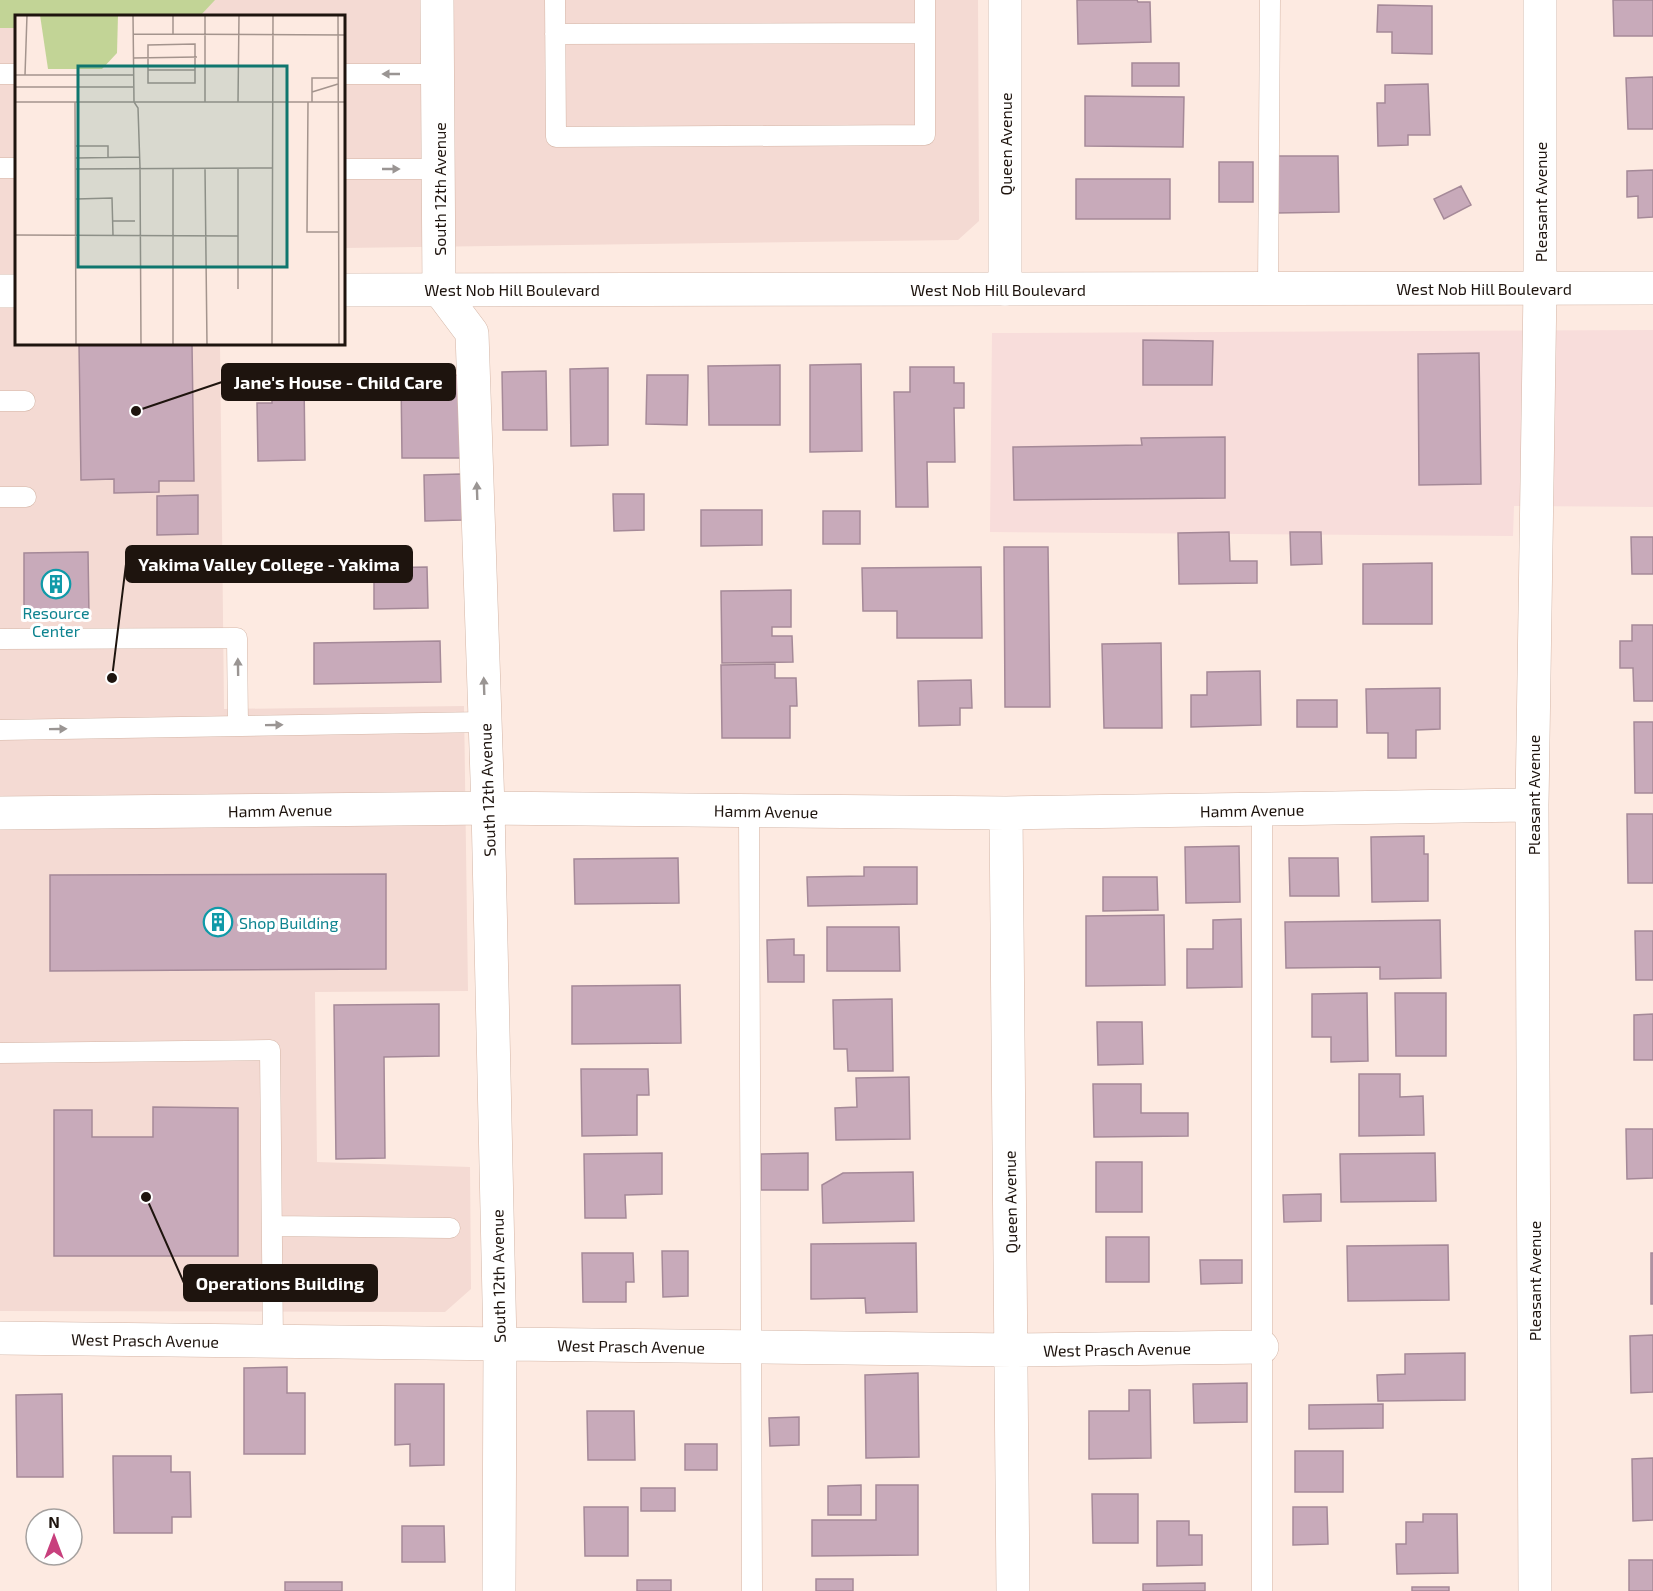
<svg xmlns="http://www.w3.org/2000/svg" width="1653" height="1591" font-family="'Exo 2',sans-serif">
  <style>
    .commercial { fill: #f8dddb }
    .education { fill: #f4dad3 }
    .green { fill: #c2d496 }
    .building { fill: #c8aaba; stroke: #a58998; stroke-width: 1.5 }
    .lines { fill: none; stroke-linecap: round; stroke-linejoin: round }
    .lane-casing { stroke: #d4b6a7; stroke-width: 21 }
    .street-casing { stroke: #d4b6a7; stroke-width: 34 }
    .primary-casing { stroke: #d4b6a7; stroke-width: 34 }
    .lane { stroke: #fff; stroke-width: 20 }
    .street { stroke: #fff; stroke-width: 33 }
    .primary { stroke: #fff; stroke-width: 33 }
    .oneway { fill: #9a9593 }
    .labels { text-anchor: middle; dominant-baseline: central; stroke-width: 6; stroke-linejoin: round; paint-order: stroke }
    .street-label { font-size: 16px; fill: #1e140e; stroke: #fff }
    .culture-label { font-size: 16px; fill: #0d838f; stroke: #fff }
    .inset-road { fill: none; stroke: #a4948d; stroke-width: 1.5 }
    .view { fill: #0f766e; fill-opacity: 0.15; stroke: #0f766e; stroke-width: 3 }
    .inset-edge { fill: none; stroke: #1e140e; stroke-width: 3 }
    .leader { fill: none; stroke: #1e140e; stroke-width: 2 }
    .callout-dot { fill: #1e140e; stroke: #fff; stroke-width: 2 }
    .callout { fill: #1e140e; stroke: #1e140e; stroke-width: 2 }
    .callout-label { font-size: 18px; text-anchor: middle; font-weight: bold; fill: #fff }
  </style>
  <rect width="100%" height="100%" fill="#fdeae1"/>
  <path class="commercial" d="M1653,330V507L1514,506L1513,536L990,532L992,333Z"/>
  <path class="education" d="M0,0H978L979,221L958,240L344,248V16H16V344H220L224,709L464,706L468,991L315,992L317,1162L470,1167L471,1289L445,1312L0,1311Z"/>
  <path class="green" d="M0,0H215L200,16H16V28H0Z"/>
  <path class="building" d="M1077,0H1137L1138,2H1150L1151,42L1078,44Z
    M1613,0H1653V36H1614Z
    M1378,5L1432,6V54L1392,53V32H1377Z
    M1132,63H1179V86H1132Z
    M1653,77V129H1628L1626,78Z
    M1428,84L1430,135H1408V145L1378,146L1377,103H1385V85Z
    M1085,96L1184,97L1183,147L1085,146Z
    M1275,156H1338L1339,212L1276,213Z
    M1219,162H1253V202H1219Z
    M1653,170V217L1638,218V196L1627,197V171Z
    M1076,179H1170V219H1076Z
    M1461,186L1471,205L1444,219L1434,199Z
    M1143,340L1213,341L1212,385H1143Z
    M79,344H192L194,481H159V492L114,493V479L81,480Z
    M1479,353L1481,484L1419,485L1418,354Z
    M861,364L862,451L810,452V365Z
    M780,365V425H709L708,366Z
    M910,367H954V383H964V408H954L955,462H927L928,507H896L894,392H910Z
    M608,368V445L571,446L570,369Z
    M546,371L547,430H503L502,372Z
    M463,375L464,458H402L401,376Z
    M647,375H688L687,425L646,424Z
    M272,380H304L305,460L258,461L257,403H272Z
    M1225,437V498L1014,500L1013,447L1142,445L1141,438Z
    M461,474L462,520L425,521L424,475Z
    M613,494H644V530L614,531Z
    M198,495V534L157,535V496Z
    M701,510H762V545L701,546Z
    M823,511H860V544H823Z
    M1229,532L1230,561H1257V583L1179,584L1178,533Z
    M1290,532H1321L1322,564L1291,565Z
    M1631,537H1653V574H1632Z
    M1004,547H1048L1050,707H1005Z
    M88,552L89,616H24V553Z
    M1432,563V624H1363V564Z
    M427,567L428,608L374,609V568Z
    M981,567L982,638H897V611H863L862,568Z
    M791,590V627H772V636H792L793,662L722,663L721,591Z
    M1632,625H1653V701H1634L1633,668H1620V641H1632Z
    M440,641L441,682L314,684V643Z
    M1161,643L1162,728H1104L1102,644Z
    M775,664V678H796L797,706H790V738H722L721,665Z
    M1260,671L1261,725L1191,727V695H1207V672Z
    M971,680L972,708H960V725L919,726L918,681Z
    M1440,688V729L1416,730V758H1388V733H1367L1366,689Z
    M1297,700H1337V727H1297Z
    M1634,722H1653V793H1635Z
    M1627,814H1653V883H1628Z
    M1424,836V854H1428V901L1372,902L1371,837Z
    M1239,846L1240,902L1186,903L1185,847Z
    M678,858L679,903L575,904L574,859Z
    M1289,858H1338L1339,896H1290Z
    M864,867H917V904L808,906L807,877L864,876Z
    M386,874V969L50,971V875Z
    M1103,877H1157L1158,910L1103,911Z
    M1164,915L1165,985L1086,986V916Z
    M1241,919L1242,987L1187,988V949H1213V920Z
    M1440,920L1441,978L1380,979V967L1286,968L1285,922Z
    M827,927H899L900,971H827Z
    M1635,931H1653V980H1636Z
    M794,939V955H804V982H768L767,940Z
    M680,985L681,1043L572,1044V986Z
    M1367,993L1368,1061L1331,1062V1037H1312V994Z
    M1395,993H1446V1056H1396Z
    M892,999L893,1071H848L847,1049H834L833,1000Z
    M439,1004V1056L384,1057L385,1158L336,1159L334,1005Z
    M1653,1014V1060H1634V1015Z
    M1097,1022H1142L1143,1064L1098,1065Z
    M581,1069H648L649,1095H637V1135L582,1136Z
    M1359,1074H1400V1097L1423,1096L1424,1135L1359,1136Z
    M909,1077L910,1139L836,1140L835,1108L857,1107L856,1078Z
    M1093,1084H1141V1113H1188V1136L1094,1137Z
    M153,1107L238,1108V1256H54V1110H92V1137H153Z
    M1626,1129H1653V1178L1627,1179Z
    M662,1153V1194L625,1195L626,1218H585L584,1154Z
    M808,1153V1190H761V1154Z
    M1435,1153L1436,1201L1341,1202L1340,1154Z
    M1096,1162H1142V1212H1096Z
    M913,1172L914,1221L823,1223L822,1185L843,1173Z
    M1321,1194V1221L1284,1222L1283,1195Z
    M1106,1237H1149V1282H1106Z
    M916,1243L917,1312L866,1313L865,1298L811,1299V1244Z
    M1448,1245L1449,1300L1348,1301L1347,1246Z
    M662,1251H688V1296L663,1297Z
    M582,1253H633L634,1282H626V1302H583Z
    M1651,1253H1653V1304H1651Z
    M1200,1260H1242V1283L1201,1284Z
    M1653,1335V1392L1631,1393L1630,1336Z
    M1465,1353V1400L1378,1401L1377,1375L1405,1374V1354Z
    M287,1367V1393H305V1454H244V1368Z
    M918,1373L919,1457L866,1458L865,1375Z
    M1247,1383V1422L1194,1423L1193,1384Z
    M395,1384H444V1465L410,1466V1444L395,1445Z
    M1129,1390H1150L1151,1458L1089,1459V1411H1129Z
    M62,1394L63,1477H17L16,1395Z
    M1383,1404V1428L1309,1429V1405Z
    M587,1411H634L635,1460H588Z
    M799,1417V1445L770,1446L769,1418Z
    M685,1444H717V1470H685Z
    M1295,1451H1343V1492H1295Z
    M113,1456H171V1472H190L191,1517H172V1533H114Z
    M1653,1458V1520L1633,1521L1632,1459Z
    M861,1485V1515H828V1486Z
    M876,1485H918V1555L812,1556V1520H876Z
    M641,1488H675V1511H641Z
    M1092,1494H1138V1543H1093Z
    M584,1507H628V1556H585Z
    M1293,1507H1327L1328,1544L1293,1545Z
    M1423,1514H1457L1458,1573L1397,1574L1396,1544H1406V1522H1423Z
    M1157,1521H1189V1535H1202V1565L1157,1566Z
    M402,1526H444L445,1562H402Z
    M1629,1560H1653V1591H1629Z
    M816,1579H853V1591H816Z
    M637,1580H671V1591H637Z
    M285,1582H342V1591H285Z
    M1205,1583V1591H1143V1584Z
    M1412,1587H1449V1591H1412Z"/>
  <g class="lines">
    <g class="lane-casing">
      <path id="lane" d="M555,0L556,137L925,135V0
        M555,34L925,33
        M0,74H16
        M344,74H438
        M0,168H16
        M344,169H438
        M1268,289L1270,0
        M0,401H25
        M0,497H26
        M0,639L237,638L238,726
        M0,730L485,722
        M1262,809V1591
        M749,811L752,1591
        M0,1053L270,1050L273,1342
        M272,1226L450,1228"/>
    </g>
    <g class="street-casing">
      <path id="street" d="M437,0L439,289L472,333L488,808L500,1344L499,1591
        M1005,289V0
        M0,813L488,808L1006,813L1532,805
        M1006,813L1013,1591
        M0,1338L1012,1350L1262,1347
        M1535,1591L1532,805L1540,288V0"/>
    </g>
    <g class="primary-casing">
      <path id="primary" d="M344,290L1653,288
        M0,291H16"/>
    </g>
    <use href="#lane" class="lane"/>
    <use href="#street" class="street"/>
    <use href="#primary" class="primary"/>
  </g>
  <defs><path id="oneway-solid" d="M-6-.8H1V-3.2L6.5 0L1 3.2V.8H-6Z" transform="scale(1.5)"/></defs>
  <g class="oneway">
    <use href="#oneway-solid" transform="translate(391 74) rotate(-180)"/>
    <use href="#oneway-solid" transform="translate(391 169)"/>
    <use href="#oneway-solid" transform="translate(477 491) rotate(-92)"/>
    <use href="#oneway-solid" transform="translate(238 667) rotate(-91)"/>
    <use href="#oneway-solid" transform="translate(484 686) rotate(-92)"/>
    <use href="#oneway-solid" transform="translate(274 725) rotate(-1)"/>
    <use href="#oneway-solid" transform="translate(58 729) rotate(-1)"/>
  </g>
  <defs>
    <g id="building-ring" transform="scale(1.5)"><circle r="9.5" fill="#fff" stroke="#0f9aa8" stroke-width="1.5"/><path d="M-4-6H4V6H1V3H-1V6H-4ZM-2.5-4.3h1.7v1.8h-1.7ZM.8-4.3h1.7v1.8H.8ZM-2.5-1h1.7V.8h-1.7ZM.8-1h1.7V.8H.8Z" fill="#0f9aa8"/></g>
  </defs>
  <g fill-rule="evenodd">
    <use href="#building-ring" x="56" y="584"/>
    <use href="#building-ring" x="218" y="922"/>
  </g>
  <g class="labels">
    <g class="street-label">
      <text transform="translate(1005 144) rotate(-90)">Queen Avenue</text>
      <text transform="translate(439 189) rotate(-90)">South 12th Avenue</text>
      <text transform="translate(1540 202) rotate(-90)">Pleasant Avenue</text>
      <text x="1484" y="288">West Nob Hill Boulevard</text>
      <text x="512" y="289">West Nob Hill Boulevard</text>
      <text x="998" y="289">West Nob Hill Boulevard</text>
      <text transform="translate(487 790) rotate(-92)">South 12th Avenue</text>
      <text transform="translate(1533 795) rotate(-90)">Pleasant Avenue</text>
      <text transform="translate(280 810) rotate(-1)">Hamm Avenue</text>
      <text transform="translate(1252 810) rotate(-1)">Hamm Avenue</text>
      <text transform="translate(766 811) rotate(1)">Hamm Avenue</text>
      <text transform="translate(1010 1202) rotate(-91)">Queen Avenue</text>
      <text transform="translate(498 1276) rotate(-91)">South 12th Avenue</text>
      <text transform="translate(1534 1281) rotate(-90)">Pleasant Avenue</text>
      <text transform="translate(145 1340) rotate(1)">West Prasch Avenue</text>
      <text transform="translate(631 1346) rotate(1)">West Prasch Avenue</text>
      <text transform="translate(1117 1349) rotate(-1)">West Prasch Avenue</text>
    </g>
    <g class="culture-label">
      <text x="56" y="612">Resource<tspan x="56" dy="18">Center</tspan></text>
      <text x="239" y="922" text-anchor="start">Shop Building</text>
    </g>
  </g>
  <g transform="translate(15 15)">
    <rect width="330" height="330" fill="#fdeae1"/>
    <path d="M25,0H103L102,38L87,54H33Z" fill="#c2d496"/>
    <path class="inset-road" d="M118,0L119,87L123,93L125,153L126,330M158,0V20M323,0L324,330M118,19L330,20M180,29V68H133V30ZM118,43L182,42M133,55H180M0,60H118M10,60L12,0M0,72H118M297,77L323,69M0,87H330M60,87L61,330M190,87V0M223,87L224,0M293,87L292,217H324M297,87V63H323M61,131H93V142M61,143L124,142M158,153V330M223,153V274M61,154L257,153M190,154L192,330M61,184L97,183L98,220M97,206H120M0,220L223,221M257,330L258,0"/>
    <path class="view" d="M63,51H272V252H63Z"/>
    <rect width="330" height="330" class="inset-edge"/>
  </g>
  <path class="leader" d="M136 411L222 382M112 678L126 564M146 1197L184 1283"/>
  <g class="callout-dot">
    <circle cx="136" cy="411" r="6"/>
    <circle cx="112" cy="678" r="6"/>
    <circle cx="146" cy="1197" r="6"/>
  </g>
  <g class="callout">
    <rect x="222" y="364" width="233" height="36" rx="6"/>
    <rect x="126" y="546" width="286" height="36" rx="6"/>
    <rect x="184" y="1265" width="193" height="36" rx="6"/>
  </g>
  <g class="callout-label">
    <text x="338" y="389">Jane's House - Child Care</text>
    <text x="269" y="571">Yakima Valley College - Yakima</text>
    <text x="280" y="1290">Operations Building</text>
  </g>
  <g transform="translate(54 1537)"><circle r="28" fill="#ffffff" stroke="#a5a19f" stroke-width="1.5"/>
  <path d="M0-4.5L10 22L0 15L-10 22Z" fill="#c8407d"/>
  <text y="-9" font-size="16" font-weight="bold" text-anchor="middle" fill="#1e140e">N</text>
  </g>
</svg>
